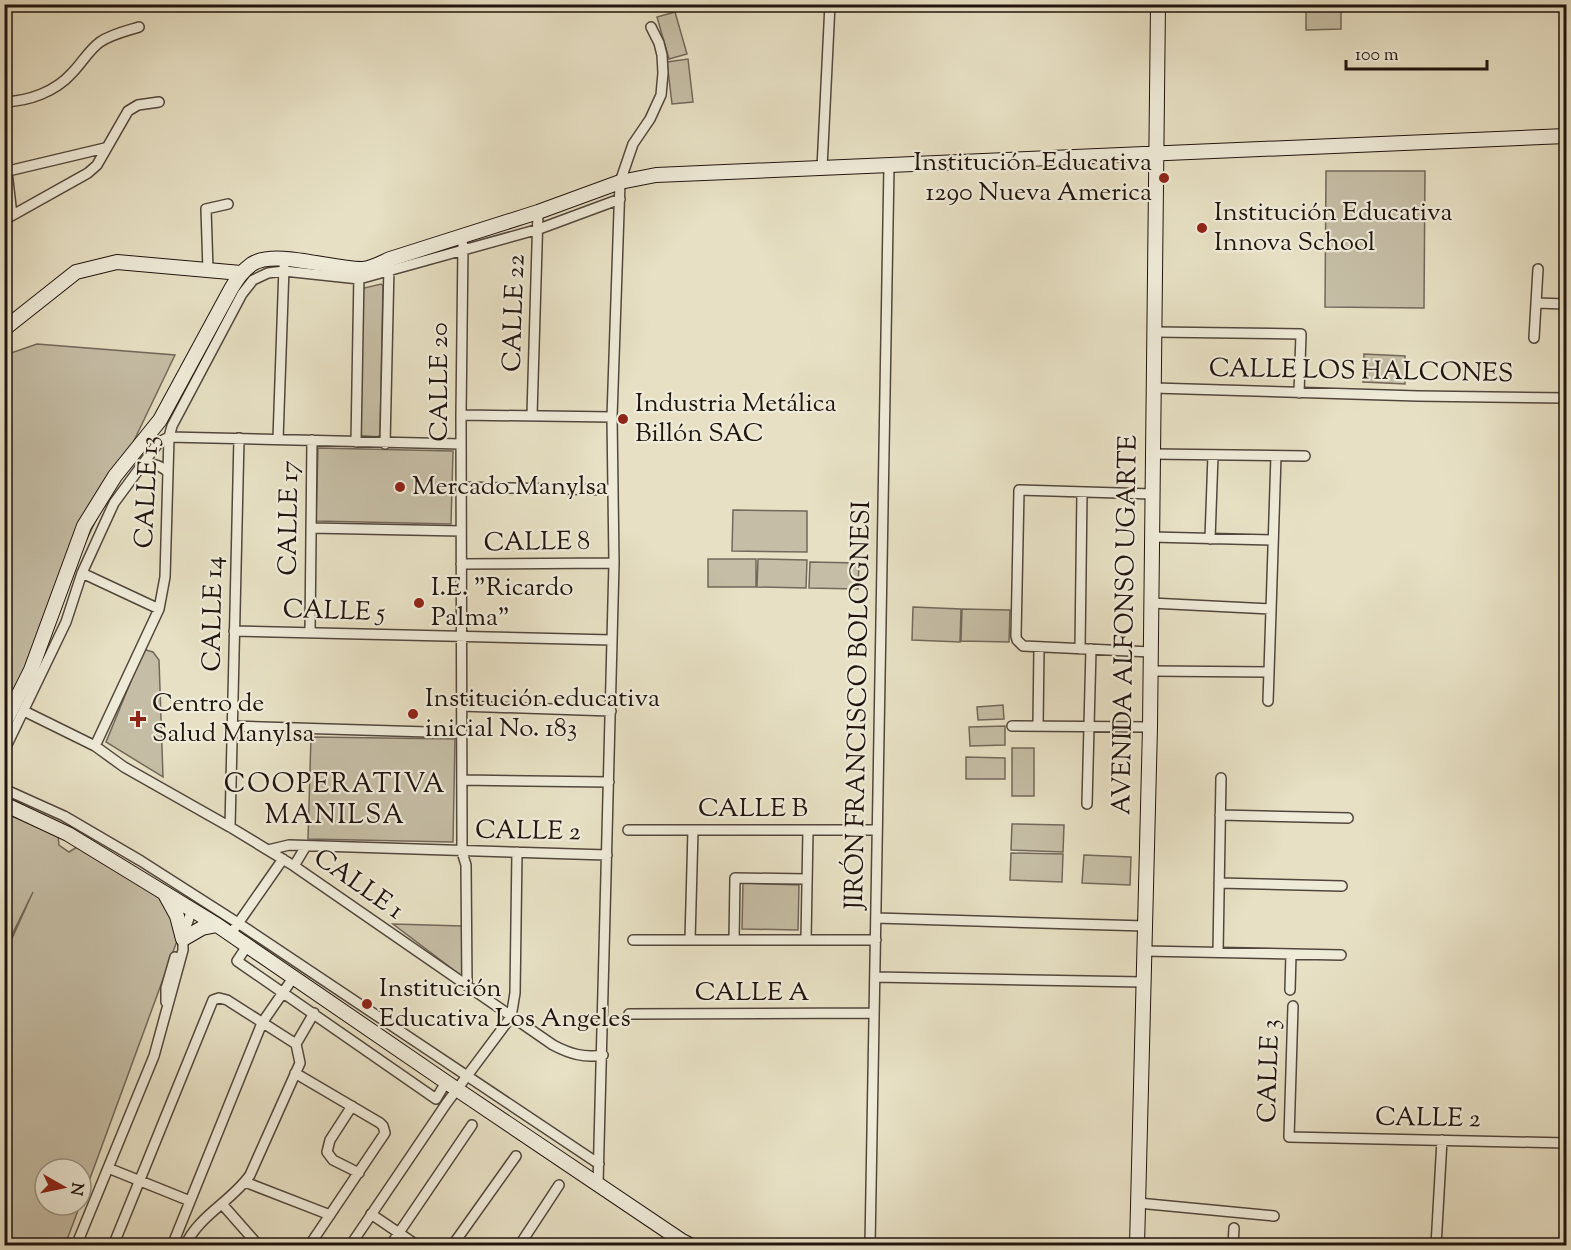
<svg xmlns="http://www.w3.org/2000/svg" width="1571" height="1250" font-family="'Sorts Mill Goudy',serif">
  <style>
    .green { fill: #c5bda5; stroke: #73685a; stroke-width: 1.5 }
    .lines { fill: none; stroke-linecap: round; stroke-linejoin: round }
    .street-casing { stroke: #52473c; stroke-width: 12 }
    .secondary-casing { stroke: #21140e; stroke-width: 16 }
    .street { stroke: #efebd9; stroke-width: 9 }
    .secondary { stroke: #efebd9; stroke-width: 14 }
    .poi-dot { fill: #8f2418; stroke: #efebd9; stroke-width: 2 }
    .labels { text-anchor: middle; dominant-baseline: central; stroke-width: 4.5; stroke-linejoin: round; paint-order: stroke }
    .poi-label { font-size: 26px; fill: #21140e; stroke: #efebd9; text-anchor: start }
    .street-label { font-size: 26px; fill: #21140e; stroke: #efebd9 }
    .neighbourhood-label { font-size: 27px; letter-spacing: 1.5px; fill: #21140e; stroke: #efebd9 }
  </style>
  <rect width="100%" height="100%" fill="#e7e0c4"/>
  <filter id="stains"><feTurbulence type="fractalNoise" baseFrequency=".00333" numOctaves="4"/><feColorMatrix values="0 0 0 0 .2 0 0 0 0 .09 0 0 0 0 .02 0 0 0 .5 -.17"/></filter>
  <radialGradient id="worn" r=".72"><stop offset=".6" stop-color="#630" stop-opacity="0"/><stop offset="1" stop-color="#630" stop-opacity=".3"/></radialGradient>
  <path class="green" d="M1306,5H1341V29L1306,30Z
    M675,12L687,54L669,59L657,17Z
    M688,59L693,102L672,104L667,62Z
    M1326,171H1425L1424,308L1325,307Z
    M381,284L383,286L380,435L377,437L358,436L360,289Z
    M37,344L175,355L5,710V355Z
    M1364,354L1405,356V384L1363,382Z
    M318,448L453,451L451,524L316,521Z
    M733,510L807,511V552L732,551Z
    M708,559H756V587H708Z
    M758,559L807,560L806,588L757,587Z
    M810,562L859,563L858,589L809,588Z
    M913,607L961,609L960,642L912,640Z
    M962,609L1010,610L1009,642L961,641Z
    M146,650L153,652L159,660L163,777L106,742L143,652Z
    M1003,705L1004,719L978,720L977,707Z
    M1005,726V745L970,746L969,727Z
    M311,737L455,739L453,842L308,839Z
    M1012,748H1034V796H1012Z
    M966,757L1005,758V779H966Z
    M5,813L58,836L59,845L69,852L77,847L161,897L170,909L177,941L81,1203V1169H45V1205H80L65,1245H5V954L33,892L5,949Z
    M1012,824L1064,825L1063,852L1011,850Z
    M1011,853L1063,854L1062,882L1010,880Z
    M1084,855L1131,857L1130,885L1082,883Z
    M743,883L799,885L798,930L742,929Z
    M393,924L462,926L463,977Z"/>
  <g class="lines">
    <g class="street-casing">
      <path id="street" d="M4,102C29,101 55,92 72,73C82,63 88,51 100,42C112,34 126,31 139,27
        M822,168L830,4
        M4,172L105,148
        M7,172L12,215
        M4,220L88,173L97,165L128,111L138,105L159,102
        M463,245L461,415L462,852L466,865L467,986
        M208,270L206,209L228,204
        M1536,303L1566,304
        M1155,332L1301,334L1299,393
        M1534,338L1538,269
        M1154,388L1418,396L1566,398
        M461,415L612,417
        M532,415L538,212
        M278,439L284,267
        M356,442L359,274
        M385,444L389,266
        M1153,454L1305,456
        M141,466C153,463 158,464 168,472
        M461,487L612,490
        M311,528L461,531
        M1152,537L1273,540
        M1210,539L1213,455
        M461,564L614,563
        M82,573L159,609
        M1151,603L1271,609
        M234,631L612,640
        M310,632L312,440
        M1080,649L1082,492
        M1151,652L1023,646L1017,640L1016,636L1019,490L1152,494
        M1150,671L1269,672L1276,456
        M1268,701L1269,672
        M461,706L611,711
        M24,711L95,746L124,767L230,827L294,866L553,1045C570,1054 584,1058 603,1055
        M232,726L461,733
        M1012,726L1150,727
        M1038,726L1039,647
        M95,746L159,609L165,577L169,437L172,426L242,294L253,280L268,273L284,271L359,279L539,229L620,199
        M4,751L66,622L82,573L114,503L159,442L169,437L461,444
        M462,780L609,782
        M4,789L64,816L141,861L238,923L599,1164
        M1087,804L1091,649
        M1220,815L1348,818
        M230,827L239,438
        M628,830H877
        M268,850L289,845L607,855
        M294,866L306,846
        M1219,883L1342,886
        M876,918L1145,926
        M230,935L283,859
        M183,936L192,909
        M633,940H876
        M690,940L693,830
        M734,940L735,878L807,879
        M806,940L808,830
        M247,946L237,961L436,1099L446,1082
        M1144,951L1341,955
        M1218,952L1221,778
        M875,977L1143,982
        M1290,990L1291,954
        M166,1002V988L175,957
        M1293,1006L1289,1137L1566,1143
        M629,1014L874,1013
        M295,1073L380,1123L383,1126L385,1133L309,1246
        M352,1106L330,1140L327,1152L333,1160L359,1173
        M108,1168L190,1201
        M245,1182L330,1215
        M598,1184L614,563L612,417L620,182L633,144L650,119L661,95L663,73L662,55L659,43L651,27
        M1138,1203L1274,1216
        M222,1204L259,1246
        M371,1214L418,1246
        M76,1246L154,1056L183,950V939
        M113,1246L213,1000L219,998L227,1000L296,1044
        M172,1246L262,1023L293,978
        M185,1246C198,1216 232,1201 250,1175L300,1063L296,1044L314,1013
        M350,1246L446,1104L511,1017L515,993L517,852
        M390,1246L472,1125
        M452,1246L516,1156
        M519,1246L559,1185
        M648,1246L649,1244
        M870,1246L889,166
        M1233,1246L1234,1228
        M1436,1246L1442,1140"/>
    </g>
    <g class="secondary-casing">
      <path id="secondary" d="M4,329L76,272L117,262L241,273
        M4,724L31,670L84,526L115,476L160,420L231,289C237,279 242,271 252,264C275,249 334,270 363,269C372,268 381,263 390,259L538,212L620,182L656,175L1566,136
        M4,804L68,834L217,925L446,1082L682,1241L692,1246
        M166,896L177,916L183,939L202,928L217,925
        M1137,1246L1150,727L1158,4"/>
    </g>
    <use href="#street" class="street"/>
    <use href="#secondary" class="secondary"/>
  </g>
  <g class="poi-dot">
    <circle cx="1164" cy="178" r="6"/>
    <circle cx="1202" cy="228" r="6"/>
    <circle cx="623" cy="419" r="6"/>
    <circle cx="400" cy="487" r="6"/>
    <circle cx="419" cy="603" r="6"/>
    <circle cx="413" cy="714" r="6"/>
    <path d="M135 710h6v6h6v6h-6v6h-6v-6h-6v-6h6z"/>
    <circle cx="367" cy="1004" r="6"/>
  </g>
  <g class="labels">
    <g class="poi-label">
      <text x="1152" y="163" text-anchor="end">Institución Educativa<tspan x="1152" dy="30">1290 Nueva America</tspan></text>
      <text x="1214" y="213">Institución Educativa<tspan x="1214" dy="30">Innova School</tspan></text>
      <text x="635" y="404">Industria Metálica<tspan x="635" dy="30">Billón SAC</tspan></text>
      <text x="412" y="487">Mercado Manylsa</text>
      <text x="431" y="588">I.E. "Ricardo<tspan x="431" dy="30">Palma"</tspan></text>
      <text x="425" y="699">Institución educativa<tspan x="425" dy="30">inicial No. 183</tspan></text>
      <text x="152" y="704">Centro de<tspan x="152" dy="30">Salud Manylsa</tspan></text>
      <text x="379" y="989">Institución<tspan x="379" dy="30">Educativa Los Angeles</tspan></text>
    </g>
    <g class="street-label">
      <text transform="translate(515 313) rotate(-88)">CALLE 22</text>
      <text transform="translate(1361 372) rotate(1)">CALLE LOS HALCONES</text>
      <text transform="translate(440 382) rotate(-90)">CALLE 20</text>
      <text transform="translate(148 492) rotate(-87)">CALLE 13</text>
      <text transform="translate(290 518) rotate(-89)">CALLE 17</text>
      <text transform="translate(537 543) rotate(-1)">CALLE 8</text>
      <text transform="translate(334 612) rotate(2)">CALLE 5</text>
      <text transform="translate(214 614) rotate(-89)">CALLE 14</text>
      <text transform="translate(1126 625) rotate(-89)">AVENIDA ALFONSO UGARTE</text>
      <text transform="translate(859 705) rotate(-89)">JIRÓN FRANCISCO BOLOGNESI</text>
      <text x="753" y="809">CALLE B</text>
      <text transform="translate(528 832) rotate(1)">CALLE 2</text>
      <text transform="translate(358 885) rotate(35)">CALLE 1</text>
      <text x="752" y="993">CALLE A</text>
      <text transform="translate(1270 1071) rotate(-88)">CALLE 3</text>
      <text transform="translate(1428 1119) rotate(1)">CALLE 2</text>
    </g>
    <g class="neighbourhood-label">
      <text x="335" y="785">COOPERATIVA<tspan x="335" dy="31">MANILSA</tspan></text>
    </g>
  </g>
  <rect width="1571" height="1250" fill="none" stroke="#e7e0c4" stroke-width="24"/>
  <rect x="6" y="6" width="1559" height="1238" fill="none" stroke="#21140e" stroke-width="3"/>
  <rect x="12" y="12" width="1547" height="1226" fill="none" stroke="#21140e" stroke-width="1.5"/>
  <g transform="translate(63 1187) rotate(99)"><circle r="28" fill="#efebd9" stroke="#9d9588" stroke-width="1.5"/>
  <path d="M0-4.5L10 22L0 15L-10 22Z" fill="#8f2418"/>
  <text y="-9" font-size="16" font-weight="bold" text-anchor="middle" fill="#21140e">N</text>
  </g>
  <path d="M1346 60v9h141v-9" fill="none" stroke="#21140e" stroke-width="3"/>
  <text x="1355" y="60" font-size="18" fill="#21140e" stroke="#efebd9" stroke-width="4.5" paint-order="stroke">100 m</text>
  <rect width="100%" height="100%" filter="url(#stains)"/>
  <rect width="100%" height="100%" fill="url(#worn)"/>
</svg>
